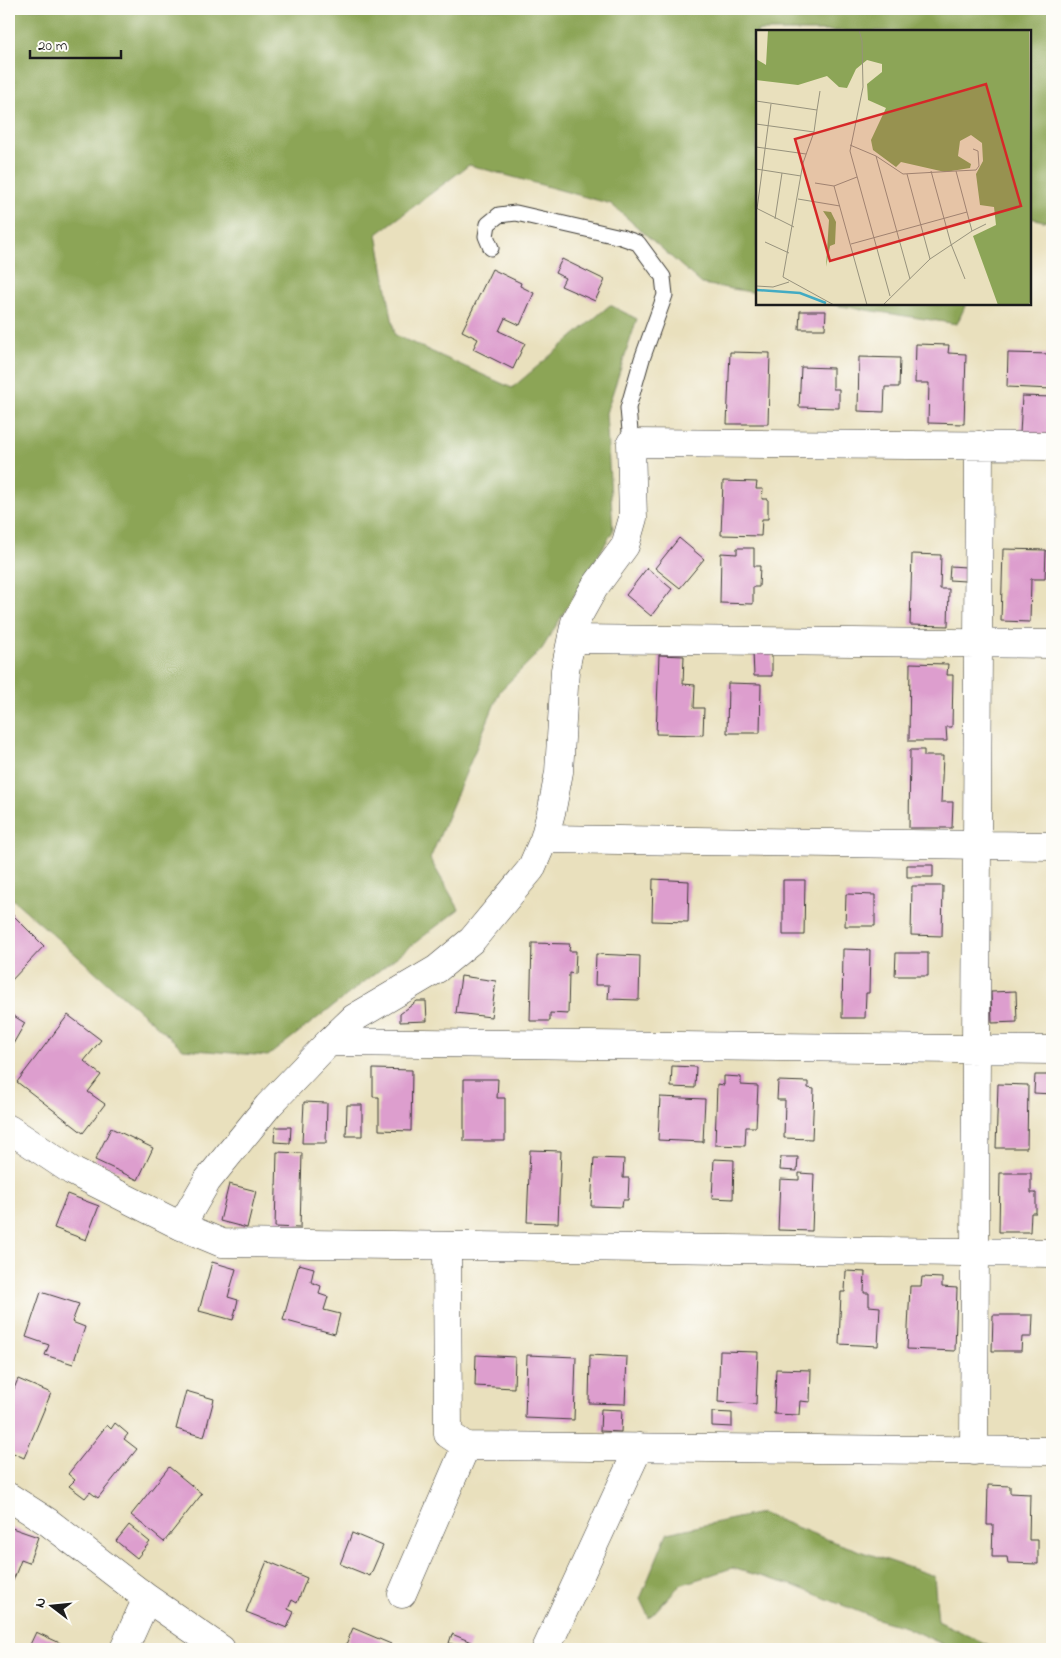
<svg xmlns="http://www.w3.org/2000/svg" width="1061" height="1658" font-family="'Indie Flower',sans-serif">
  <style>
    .forest { fill: #8ca557; stroke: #54603a }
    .building { fill: #dd9ece }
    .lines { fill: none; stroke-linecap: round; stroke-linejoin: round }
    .lane-casing { stroke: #3b3934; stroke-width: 17 }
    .street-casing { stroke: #3b3934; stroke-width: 29 }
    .lane { stroke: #fff; stroke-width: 15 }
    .street { stroke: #fff; stroke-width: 28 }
    .inset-river { fill: none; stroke: #43abc3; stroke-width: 2.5 }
    .inset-road { fill: none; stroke: #97927d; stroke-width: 1 }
    .view { fill: #d62828; fill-opacity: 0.15; stroke: #d62828; stroke-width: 2.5 }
    .inset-edge { fill: none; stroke: #1c1c1c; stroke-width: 2.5 }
  </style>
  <rect width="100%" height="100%" fill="#fdfcf7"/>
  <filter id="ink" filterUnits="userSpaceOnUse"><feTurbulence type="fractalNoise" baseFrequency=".02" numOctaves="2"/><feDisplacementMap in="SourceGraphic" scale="10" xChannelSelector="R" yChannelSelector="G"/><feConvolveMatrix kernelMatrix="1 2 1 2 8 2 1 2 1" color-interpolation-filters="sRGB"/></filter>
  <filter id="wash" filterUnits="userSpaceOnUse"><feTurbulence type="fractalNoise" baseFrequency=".0096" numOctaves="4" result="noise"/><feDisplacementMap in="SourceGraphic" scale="20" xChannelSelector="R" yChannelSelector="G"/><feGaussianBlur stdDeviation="1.12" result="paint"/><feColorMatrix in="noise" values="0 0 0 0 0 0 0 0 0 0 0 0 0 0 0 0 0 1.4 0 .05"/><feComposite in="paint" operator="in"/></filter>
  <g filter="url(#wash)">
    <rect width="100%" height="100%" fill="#e9e0bd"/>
    <path class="forest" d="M9,9H1052V223L1030,218V31H757V293L702,284L611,204L469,165L377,234L395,335L512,388L610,305L637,319L606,413L613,531L542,649L500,691L430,859L459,909L268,1056L183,1049L9,896Z
      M828,304H966L957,324Z
      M761,1513L834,1542L934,1576L938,1621L997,1649H953L905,1627L877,1619L792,1585L732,1568L680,1585L649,1618L640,1599L667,1533Z"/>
    <g id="blocks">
      <path class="building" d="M562,259L605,280L595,301L561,286L565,278L555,273Z
        M492,269L521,283L520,286L534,293L520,325L505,318L499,331L525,343L513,369L473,349L478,339L462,331Z
        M800,311H826L825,329H799Z
        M916,344L949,345L948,353L966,354L964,424L928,423L929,383H915Z
        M730,352L770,353L768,424H727Z
        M1008,353L1052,354V389L1007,387Z
        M859,357L900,358L899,387H885L884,412L858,411Z
        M801,367L833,368V389H839V408L799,407Z
        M1022,396L1052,397L1051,435L1020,434Z
        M723,481L757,482L756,489H763L762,499H768V519H762L761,536L721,535Z
        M679,538L704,559L680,588L655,568Z
        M737,548H754V566H760L759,587H753V604L720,603L721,553L737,554Z
        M1003,549L1046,550L1045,579H1031L1030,622L1001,621Z
        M912,554L941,555L940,589H949L948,626L910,625Z
        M950,566L966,567L965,581L949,580Z
        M647,568L672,589L651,616L626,595Z
        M753,652H772V676H754Z
        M659,655L684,656L683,684L695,685L694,708H704L703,735L656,734Z
        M910,663L948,664L947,675H953L952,727H946L947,741H909Z
        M728,683L761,684L760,733H727Z
        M910,750H924V756H943L941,802H953L952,828H909Z
        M907,865H933V877H907Z
        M653,879L689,881L688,922L652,921Z
        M783,880H805L804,935H783Z
        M912,886H943L942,936L911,935Z
        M846,894L875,895V926H845Z
        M9,911L44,946L9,983Z
        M532,943L570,944L569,951H576L575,974L569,973L568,1014L550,1013V1021H530Z
        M843,949L870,950L869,993H866L865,1018H842Z
        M896,953H928V976H895Z
        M596,954L640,956L639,1000L608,999L609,985H595Z
        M461,976L496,981L491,1017L456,1013Z
        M1016,991L1017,1022L992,1023L991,992Z
        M417,1001H426L427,1021L400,1022V1014Z
        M9,1013L25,1023L9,1051Z
        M68,1015L101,1040L84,1061L101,1075L88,1092L105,1104L83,1133L17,1082Z
        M672,1066L696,1067L695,1088L671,1087Z
        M373,1069L412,1070L411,1131L379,1130V1097H373Z
        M1035,1075H1052V1094L1034,1093Z
        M724,1076L741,1077V1085L758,1086L756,1127H746L745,1146L715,1145L717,1084L724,1085Z
        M464,1079H498L497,1098H505V1141H464Z
        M778,1081L808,1082V1088L814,1089L812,1139L784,1138L785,1100H777Z
        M998,1084L1028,1085L1027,1148H996Z
        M660,1097L705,1099L703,1142L658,1140Z
        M304,1102L327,1103L326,1143H302Z
        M347,1105H362V1136H346Z
        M275,1127H291L290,1143L274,1142Z
        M111,1128L153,1148L138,1180L95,1160Z
        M530,1150L561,1151L558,1223L527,1222Z
        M277,1152L302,1153L300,1228L275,1227Z
        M781,1157H798L797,1171L780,1170Z
        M594,1158L624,1159L623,1178H629L628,1200H623L622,1207L591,1206Z
        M714,1159L734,1160L733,1199L712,1198Z
        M799,1173L814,1174L812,1231L778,1230L780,1179L799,1180Z
        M1000,1173H1031V1193H1036V1213H1031L1030,1232H999Z
        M229,1184L256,1191L247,1228L220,1221Z
        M67,1194L99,1206L86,1240L54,1228Z
        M212,1262L236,1269L228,1297L238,1300L233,1320L199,1311Z
        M299,1264L314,1268L311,1282L321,1286L319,1294L328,1297L324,1310L340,1314L335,1334L283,1320Z
        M846,1271L865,1272L864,1293H869V1306L880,1307L878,1346L839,1344L841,1292H845Z
        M922,1277L942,1278V1287L957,1288L955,1351L907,1349L910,1286H921Z
        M41,1292L79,1304L72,1322L85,1327L73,1364L45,1355L49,1345L26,1337Z
        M993,1315H1033L1032,1337H1022L1021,1351H992Z
        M720,1351L758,1352L756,1404L718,1402Z
        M476,1355L515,1357L514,1388L475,1386Z
        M527,1355L576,1357L574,1420L525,1418Z
        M590,1355L627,1357L625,1404L589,1403Z
        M776,1369L811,1370L810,1402L800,1401L799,1415L774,1414Z
        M18,1379L51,1393L24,1458L9,1451V1401Z
        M186,1391L214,1399L204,1437L176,1429Z
        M601,1409L622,1410L621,1432L600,1431Z
        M712,1412L732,1413V1427L712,1426Z
        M115,1423L128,1434L124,1439L137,1449L98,1498L90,1492L85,1498L69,1486L75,1480L68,1474L107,1425L111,1429Z
        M169,1467L202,1494L164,1542L131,1515Z
        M988,1485L1010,1486V1493L1030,1494L1029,1540H1038V1564L1008,1563L1007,1557H992L993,1525H987Z
        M129,1525L150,1542L137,1558L116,1541Z
        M9,1527L38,1537L29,1563L21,1560L13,1581L9,1580Z
        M352,1533L383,1546L370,1576L340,1564Z
        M267,1561L307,1578L297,1603L292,1600L288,1609L294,1612L287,1628L246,1612Z
        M353,1628L391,1644L389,1649H344Z
        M36,1632L73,1649H28Z
        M452,1634L471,1642L468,1649L449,1643Z"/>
    </g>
  </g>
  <g filter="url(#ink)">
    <use href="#blocks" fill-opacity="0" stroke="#3b3934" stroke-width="1"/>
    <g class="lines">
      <g class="lane-casing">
        <path id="lane" d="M491,248L486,236L488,224L499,215L516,213L621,237L638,243L663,277L665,295L642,359L628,408L631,443"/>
      </g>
      <g class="street-casing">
        <path id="street" d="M572,639L1052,644
          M544,839L1052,846
          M329,1042L1052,1050
          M9,1129L72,1171L181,1226L222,1243L1052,1253
          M181,1226L207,1181L268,1106L329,1042L354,1018L437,969L472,940L531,869L544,839L552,809L559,772L565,670L575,622L594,588L625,546L633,518L631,443L1052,446
          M447,1246L448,1434L466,1446L1052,1451
          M974,1451L979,445
          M9,1497L48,1522L147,1598L221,1649
          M402,1594L466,1446
          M124,1649L147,1598
          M546,1649L639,1447"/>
      </g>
      <use href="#lane" class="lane"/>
      <use href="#street" class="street"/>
    </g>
  </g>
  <g transform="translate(756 30)">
    <rect width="275" height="275" fill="#e9e0bd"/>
    <path d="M12,0H273L275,271L272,275H242L217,206L240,195L238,177L224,175L220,144L227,131L226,113L215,105L204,111L202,126L215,134L214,138L189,142L145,132L140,137L117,120L115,110L130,78L112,70L111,54L126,42V34L111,30L100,39L91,58L83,57L71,46L42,55L0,50V29L10,35ZM67,181L75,182L80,192L79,214L74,216L70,237L73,190Z" fill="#8ca557"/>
    <path class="inset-river" d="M1,260L44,263L70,273"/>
    <path class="inset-road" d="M103,0L106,11L107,57L94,121L134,266M0,71L61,80L58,102L47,133L27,247L78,275M61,80L64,61M0,94L58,102M94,115L120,126L147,144L200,141L216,201L174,229L127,275M0,117L50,124M120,126L154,249M0,139L45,146M175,141L195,214L209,249M200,141L220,140L223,136L222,121L217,119M151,144L174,229M101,147L78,156L111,275M59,153L78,156M42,169L84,176M0,178L38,197M1,179L15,74M19,189L26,143M216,201L230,194M9,212L33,223M95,214L211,182M0,256L17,257L33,252"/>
    <path class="view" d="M230,54L265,176L74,231L39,109Z"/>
    <rect width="275" height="275" class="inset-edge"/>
  </g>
  <rect width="1061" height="1658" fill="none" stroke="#fdfcf7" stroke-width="30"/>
  <g transform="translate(52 1606) rotate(286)" stroke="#fdfcf7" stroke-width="4" paint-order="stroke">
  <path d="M0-4L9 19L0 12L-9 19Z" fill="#1c1c1c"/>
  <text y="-8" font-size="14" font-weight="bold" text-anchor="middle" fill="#1c1c1c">N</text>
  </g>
  <path d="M30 50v8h91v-8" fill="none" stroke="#1c1c1c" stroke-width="2.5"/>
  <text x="38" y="50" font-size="15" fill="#1c1c1c" stroke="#fdfcf7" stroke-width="4" paint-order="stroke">20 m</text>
</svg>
